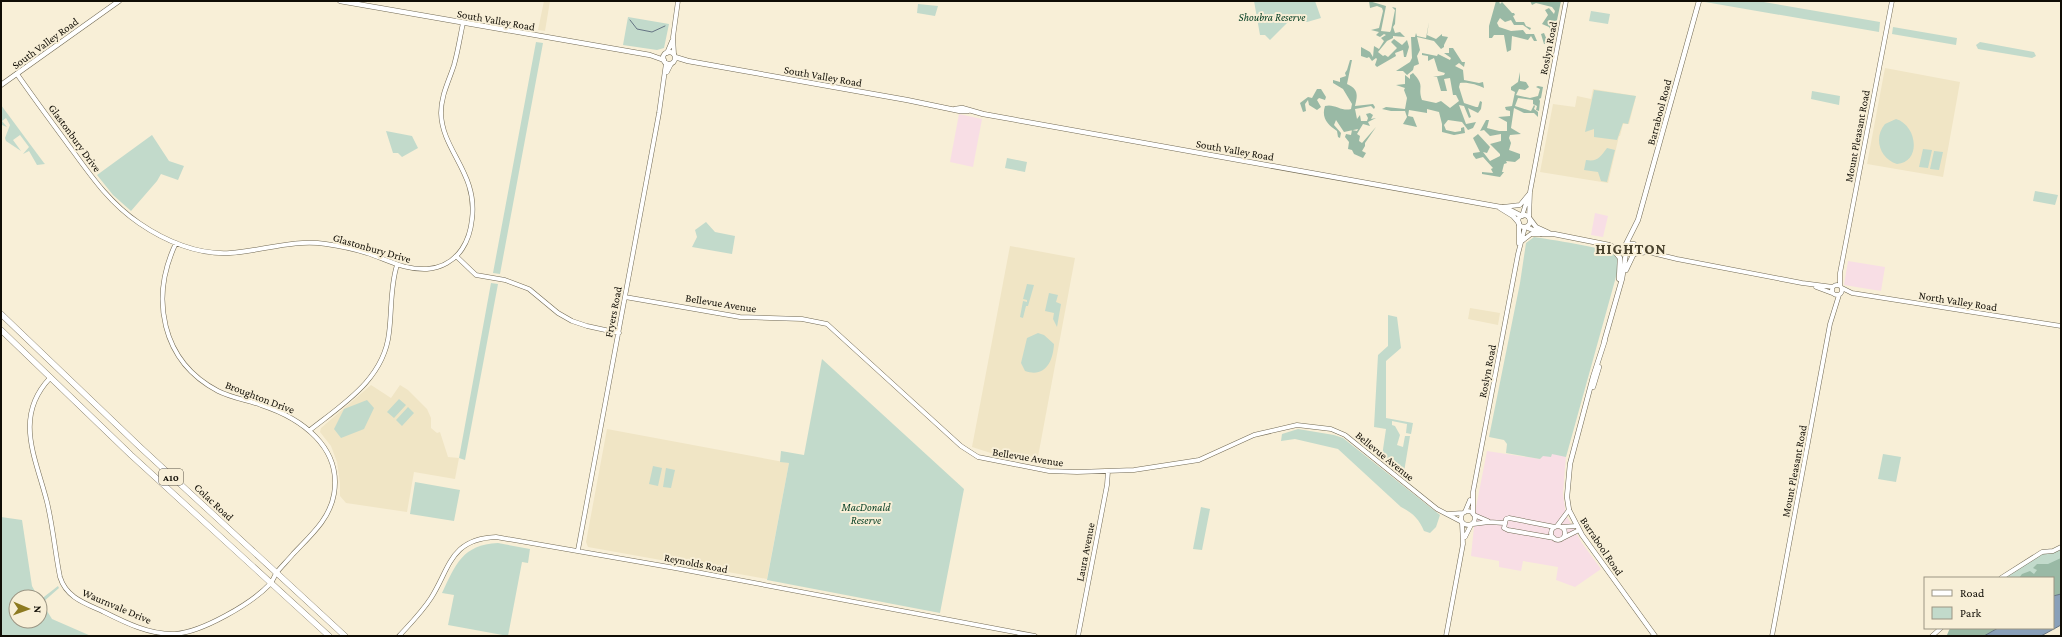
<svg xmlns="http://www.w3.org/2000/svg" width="2062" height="637" font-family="'Crimson Pro',serif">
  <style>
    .commercial { fill: #f8dee5 }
    .built { fill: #f0e5c5 }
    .green { fill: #c2dacb }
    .forest { fill: #99b9a5 }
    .water { fill: #89a0b9; stroke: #657483 }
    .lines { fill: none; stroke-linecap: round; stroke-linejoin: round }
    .stream { stroke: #657483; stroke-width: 1 }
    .tertiary-casing { stroke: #716954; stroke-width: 5 }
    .secondary-casing { stroke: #716954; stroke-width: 5.5 }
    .trunk-casing { stroke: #716954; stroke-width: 6 }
    .tertiary { stroke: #fff; stroke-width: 4 }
    .secondary { stroke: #fff; stroke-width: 4.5 }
    .trunk { stroke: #fff; stroke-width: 5.5 }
    .labels { text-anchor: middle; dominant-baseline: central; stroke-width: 4; stroke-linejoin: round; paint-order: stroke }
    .shield { fill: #f8efd7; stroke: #565144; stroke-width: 1 }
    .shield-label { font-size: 10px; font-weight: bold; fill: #100d05 }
    .park-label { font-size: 11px; font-style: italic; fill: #003b20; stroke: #f8efd7 }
    .street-label { font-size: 11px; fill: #100d05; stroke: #f8efd7 }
    .district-label { font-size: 15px; font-weight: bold; letter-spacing: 1px; fill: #49422e; stroke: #f8efd7 }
  </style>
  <rect width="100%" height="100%" fill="#f8efd7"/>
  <path class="commercial" d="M959,114L982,119L973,167L950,162Z
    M1595,213L1608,216L1603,237L1591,235Z
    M1848,261L1885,267L1881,291L1844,285Z
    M1487,451L1540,459L1542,456L1551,453L1566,455L1563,494L1566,515L1582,543L1601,569L1575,587L1556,580L1558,567L1523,561L1521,571L1499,567V561L1471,556L1476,507Z"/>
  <path class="built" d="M544,1H550L545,31L538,30Z
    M1885,68L1960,82L1943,177L1867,164Z
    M1593,89L1636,96L1629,124H1623L1620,136H1619L1608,183L1540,172L1553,104L1575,107L1577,96L1591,99Z
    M1010,246L1075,258L1037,462L997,455L972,447Z
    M1470,308L1500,313L1498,325L1468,319Z
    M371,385L391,398L400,385L408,390L427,409L431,418V428L437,433L440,432L448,457L459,458L455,479L414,472L407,512L346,503L340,496V483L337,462L331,446L320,432L321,428Z
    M607,429L789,463L767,579L588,547L586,542Z"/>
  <path class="green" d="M1254,1H1315L1321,18L1307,22L1291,19L1270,40L1265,35H1260Z
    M1758,1L1880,22L1879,32L1705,2Z
    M918,4L938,6L935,16L917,13Z
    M1591,11L1610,14L1608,24L1589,21Z
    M628,17L669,24L664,48L657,50L623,45Z
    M1893,27L1957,38L1956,45L1892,34Z
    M536,42L543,43L500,274L493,273Z
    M1980,42L2034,52L2036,56L2032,58L1978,49L1976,45Z
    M1594,90L1636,96L1628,124L1623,123L1617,140L1594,137V129L1585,132Z
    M1812,91L1840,96L1839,105L1811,99Z
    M1,105L44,163L45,164L37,165L29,151L23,154L29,147L20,135L13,140L21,151L6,141L5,138L10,125L6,118L2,121L7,127L2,125Z
    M1896,119C1917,125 1922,162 1897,164C1880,159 1873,138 1885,124Z
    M386,131L412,136L418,148L402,157L398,153H393Z
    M152,135L169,161L184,166L178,180L161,174L157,181L131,211L113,195L97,175Z
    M1607,148L1615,150L1607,182L1601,181L1598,172L1584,170L1586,160C1598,162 1600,157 1607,148Z
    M1923,149L1932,150L1928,168L1919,167Z
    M1934,151L1943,152L1939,170L1930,169Z
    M1007,158L1027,162L1025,172L1005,168Z
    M2035,191L2058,195L2055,205L2033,201Z
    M706,222L715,232L735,236L732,254L692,247L697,237L695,230Z
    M1534,237C1547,239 1607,248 1615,254C1619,258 1619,261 1619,266L1566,457L1552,454L1551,457L1543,456L1540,459L1506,453L1507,444L1504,440L1489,437L1520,283L1526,243Z
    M491,283L498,284L465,460L459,458Z
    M1027,284L1034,285L1028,306H1026L1023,318L1020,317L1023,301L1027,302V300L1023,299Z
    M1049,293L1058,295L1056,302L1061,304L1057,327L1053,319L1054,313L1045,311Z
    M1388,315L1397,317L1401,348L1386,361V418L1413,423L1411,434L1406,433L1407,424L1392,421V425L1395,426L1400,435L1397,445L1403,447L1405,436H1410L1404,472H1402L1382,456L1386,429L1374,427L1378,355L1388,346Z
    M1038,333L1044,335L1054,344C1053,362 1045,378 1025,371L1021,363L1027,338Z
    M822,359L964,489L940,613L767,580L789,463L780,462L781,451L804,455Z
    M399,399L406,405L394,418L387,412Z
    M367,400L374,408L364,429L341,438L334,429L344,409Z
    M408,407L414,413L402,426L396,420Z
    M1298,429L1334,435L1343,438L1440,515L1436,527L1430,533L1424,531C1419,519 1413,513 1401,507L1338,449L1295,439L1281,441L1282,434Z
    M1883,454L1901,457L1896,482L1878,479Z
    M653,466L662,468L658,486L649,484Z
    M666,468L675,470L671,488L663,487Z
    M415,482L460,490L454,521L410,514Z
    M1201,507L1210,509L1202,550L1193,549Z
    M1,517L22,520L32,586L38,597H16V621H40V600L58,586L59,588L42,603L52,619L91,636H1Z
    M498,543L530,549L528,563L522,562L508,636L448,625L454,595L442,593C456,564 462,545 498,543Z
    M2061,547V594L2053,596V578H2001L2042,552Z"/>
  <path class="forest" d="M1369,1L1386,6L1381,31L1390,32L1391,30L1395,10L1392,7L1396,8L1395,24L1393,27L1395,33L1400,32L1405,37L1393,36V38L1387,41L1378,52L1383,56L1385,55L1388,57L1397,48L1391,42L1394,39L1402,45L1407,40L1409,47L1406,57H1404L1403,50L1395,53L1396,56L1377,67L1375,65L1377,59L1376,58L1372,61L1369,57L1367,58L1361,56V47L1370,52L1373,57L1374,46L1379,49L1384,41L1381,38L1386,35L1384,34L1380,37L1376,35L1379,32L1371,30L1379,28L1383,11L1382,8L1377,6L1370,8Z
    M1496,1H1499L1500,4L1502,2L1512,13H1514L1515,15L1513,16L1516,22H1524L1526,26L1531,28L1530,30L1523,25H1514L1511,20L1505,22L1500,18L1497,23L1499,27L1511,31L1523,30L1526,34H1534L1537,41H1534L1531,36L1528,40L1512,36L1511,50L1507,52L1504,35H1494L1492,38H1489V26Z
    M1530,1H1561L1552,44H1544L1541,34L1544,33L1547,40L1550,35L1549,27L1542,24L1548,15L1545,10L1549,8L1554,14L1555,11L1552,7L1536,3L1532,5Z
    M1429,22L1427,35L1436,39L1442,34V36L1448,37L1444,45V47L1441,49L1434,41L1417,37L1420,50L1417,56L1419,64L1414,66L1413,70L1407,75L1403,71H1396L1410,62L1412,58L1411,37H1415L1416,33L1417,36L1426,38Z
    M1449,48H1453L1462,62H1465L1464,67L1459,63L1455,66L1463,70L1464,80L1479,83L1483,82L1484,88C1478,85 1468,82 1460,83L1459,87L1464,103L1476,107H1478L1480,101L1482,102L1481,109L1478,113L1468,108L1471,117L1469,118L1464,106L1459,105L1466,124L1476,122L1473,128L1468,130L1462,122L1448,120L1444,125L1446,130L1455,132L1461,131V128L1464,127L1465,133L1454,135L1442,132V124L1439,112L1427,109V113L1409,110L1408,116L1413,117L1417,127L1403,124L1407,117L1405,111H1391L1382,109L1386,107L1405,109L1407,98L1404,90L1405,88L1396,85L1405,84V75L1410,79V75L1413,73C1426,87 1417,86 1422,100L1436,103L1441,101L1450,108L1459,101L1456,95H1453L1450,78L1444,79L1447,91H1441L1437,77H1433L1444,75L1445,73L1438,71L1434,58L1428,61V56L1422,55V53L1437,56L1438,54L1450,60L1451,58L1444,53H1449Z
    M1350,60H1352L1347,84C1358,89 1358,94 1355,106L1373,104L1375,107L1374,109L1371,106L1355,109L1357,119L1360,115L1361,121H1367L1368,118L1366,114L1370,113L1373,115L1371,119L1376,118L1368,122L1370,126L1363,124L1357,134L1360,136L1359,141L1362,143L1376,127L1365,143V146L1362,151L1366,153L1363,158L1354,154L1352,150L1348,149L1349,142L1345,137L1346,134L1351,135L1352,130L1357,131L1358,129L1344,132L1336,120L1334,125L1341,133L1340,138L1338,137L1337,131C1328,125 1321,118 1325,106C1334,103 1342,112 1351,109L1352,104L1343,89L1333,83V80L1340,82V78L1346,76L1345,73L1347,70Z
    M1520,72V81L1526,82L1529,87L1525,90L1519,89L1516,95L1530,98L1538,96L1540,89L1536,87L1538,86L1543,87L1541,98L1539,99L1540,101L1539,111L1536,110L1537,106L1533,104V100L1518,98L1515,106L1531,111L1534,105L1535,106L1534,109L1538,112V117L1534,113H1524L1514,108L1511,128L1521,134L1510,135L1509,138L1511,143L1509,150L1520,154V158L1515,162L1506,161L1507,163L1504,164L1502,172H1504L1500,177L1482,174V172L1493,173L1491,169L1493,168L1483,157L1476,159L1473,155V153L1480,152L1473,138L1478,134L1490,147L1487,153L1483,152L1490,161L1500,156V154L1490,144L1501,141V134L1490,136L1484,130L1480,131L1486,120H1489L1487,128L1499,131H1507V122L1498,117L1510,116V111L1506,110L1505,107L1512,106L1515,92L1511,90V87L1518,82Z
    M1317,89H1321L1326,97L1325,100L1319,98L1317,100L1321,107L1317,110L1309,105L1308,100L1305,104L1306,111L1303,112L1300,103L1308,97L1312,98Z
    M2061,558V594L2053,596V578H2019L2022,574L2030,571L2034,574L2037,570L2033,568L2037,564H2048Z
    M1950,628H1998L1984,636H1950L1947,635Z"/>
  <path class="water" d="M2061,594V625L2041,636H1984L1998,628H2053V596Z"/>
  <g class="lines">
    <path class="stream" d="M630,20L637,29L652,32L665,26"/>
    <g class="tertiary-casing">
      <path id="tertiary" d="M667,53L672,41
        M674,54L673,37L678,1
        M667,72L671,64
        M17,74C33,97 50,120 67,143C89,173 108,202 139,223C165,241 198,255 230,253C262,251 293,239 326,244C340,246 354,249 367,253C388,260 404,270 427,269C441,268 454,261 462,249C468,240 471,229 472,219C478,173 442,151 441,113C441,95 449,81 454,65C458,51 460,37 463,23
        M1503,207L1520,205L1529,194
        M1522,216L1527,200
        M1529,218L1530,192L1566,1
        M1522,241L1531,234H1541
        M1519,244V223
        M1635,246L1648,252L1677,259L1802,283L1833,287
        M1634,254L1648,252
        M456,256L476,275L505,280L529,289L558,313L572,321L587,326L619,333
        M1832 290a5 5 0 1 1 10 0a5 5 0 1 1-10 0Z
        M1840,286V273L1892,1
        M1816,287L1832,293
        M1842,288L1852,293L2061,326
        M625,297L740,317L802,319L827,324L961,446L978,457L1049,471L1077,472L1134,470L1199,460L1254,435L1297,425L1331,429L1345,435L1437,509L1462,522
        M50,378C13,417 36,458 47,502C53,527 55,552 60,577C66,597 84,603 102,611C124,622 149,635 175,634C202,632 251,604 270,584C273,581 274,576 277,572C282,566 288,560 293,554C310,536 330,519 334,494C342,447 301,418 261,405C247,400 232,398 218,391C161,361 150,298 176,243
        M310,430C343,404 384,379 389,333C392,310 390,287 397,265
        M1461 518a7 7 0 1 1 14 0a7 7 0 1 1-14 0Z
        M1465,512L1470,500
        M1448,514L1463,513
        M1473,514V492L1518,254L1525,227
        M1474,515L1488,521
        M1473,524L1489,522L1504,523
        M1557,526L1569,510
        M1551 533a7 7 0 1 1 14 0a7 7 0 1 1-14 0Z
        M1561,527L1576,526
        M1465,537L1471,525
        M1554,538L1508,530L1504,528L1506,519L1509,518L1555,527
        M1563,538L1579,530
        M578,550L659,113L666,63
        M2001,578L2042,552L2053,551L2061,547
        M399,636C410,624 422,612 431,598C450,568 450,539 496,537L675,568L1035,636
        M1078,636L1107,485L1108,471
        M1446,636L1463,544L1462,523
        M1772,636L1830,324L1839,295
        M1932,636L1941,628"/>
    </g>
    <g class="secondary-casing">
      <path id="secondary" d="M340,1L650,55L664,60
        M663 58a6 6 0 1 1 12 0a6 6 0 1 1-12 0Z
        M675,57L688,61L907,100L960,111H968
        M1,85L119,1
        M955,109L962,108L983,114L1506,208L1522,216
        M1500,208L1513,216L1519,223
        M1518 221a6 6 0 1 1 12 0a6 6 0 1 1-12 0Z
        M1530,219L1536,227L1549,233
        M1526,227L1542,234H1554L1609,245L1625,252
        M1603,246L1615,252L1620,258L1619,279
        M1633,254L1626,253L1625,246L1638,220L1699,1
        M1626,270L1636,249L1634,244H1627
        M1605,340L1593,377L1570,464L1567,497L1569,510L1582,535L1655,636
        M1604,342L1622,279L1626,253
        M1593,387L1599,367"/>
    </g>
    <g class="trunk-casing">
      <path id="trunk" d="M1,314L140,447L345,636
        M1,330L131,455L329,636"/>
    </g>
    <use href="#tertiary" class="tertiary"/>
    <use href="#secondary" class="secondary"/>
    <use href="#trunk" class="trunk"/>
  </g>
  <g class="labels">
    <rect class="shield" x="159" y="469" width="24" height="16" rx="3"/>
    <g class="shield-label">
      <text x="171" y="477">A10</text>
    </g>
    <g class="park-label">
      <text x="1272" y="17">Shoubra Reserve</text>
      <text x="866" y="507">MacDonald<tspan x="866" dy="13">Reserve</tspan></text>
    </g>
    <g class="street-label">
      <text transform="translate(496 20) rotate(10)">South Valley Road</text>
      <text transform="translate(45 43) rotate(-36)">South Valley Road</text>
      <text transform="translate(1548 48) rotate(-79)">Roslyn Road</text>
      <text transform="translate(823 76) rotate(10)">South Valley Road</text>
      <text transform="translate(1659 112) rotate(-75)">Barrabool Road</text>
      <text transform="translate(1857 136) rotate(-79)">Mount Pleasant Road</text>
      <text transform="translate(75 138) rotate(54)">Glastonbury Drive</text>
      <text transform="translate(1235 150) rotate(10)">South Valley Road</text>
      <text transform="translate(372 248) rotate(16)">Glastonbury Drive</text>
      <text transform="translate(1958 301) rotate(9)">North Valley Road</text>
      <text transform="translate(721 303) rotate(9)">Bellevue Avenue</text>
      <text transform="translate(613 312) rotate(-79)">Fryers Road</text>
      <text transform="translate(1487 371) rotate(-79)">Roslyn Road</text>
      <text transform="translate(260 397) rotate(21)">Broughton Drive</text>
      <text transform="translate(1385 456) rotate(39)">Bellevue Avenue</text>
      <text transform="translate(1028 457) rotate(9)">Bellevue Avenue</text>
      <text transform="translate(1794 471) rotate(-79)">Mount Pleasant Road</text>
      <text transform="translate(214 502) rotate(43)">Colac Road</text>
      <text transform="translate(1602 546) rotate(56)">Barrabool Road</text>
      <text transform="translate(1085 552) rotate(-79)">Laura Avenue</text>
      <text transform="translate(696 563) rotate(11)">Reynolds Road</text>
      <text transform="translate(117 606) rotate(23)">Waurnvale Drive</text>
    </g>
    <g class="district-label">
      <text x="1631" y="249">HIGHTON</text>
    </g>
  </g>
  <rect width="2062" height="637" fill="none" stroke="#100d05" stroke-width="4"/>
  <rect x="1924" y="577" width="130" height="52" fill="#f8efd7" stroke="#9b9583"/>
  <rect x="1932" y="590" width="20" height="6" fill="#ffffff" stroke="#9b9583"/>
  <text x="1960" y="597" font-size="12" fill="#100d05">Road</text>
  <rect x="1932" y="607" width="20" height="12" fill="#c2dacb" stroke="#9b9583"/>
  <text x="1960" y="617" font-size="12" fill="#100d05">Park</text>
  <g transform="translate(28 609) rotate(92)"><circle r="19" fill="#f8efd7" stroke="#9b9583"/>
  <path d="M0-3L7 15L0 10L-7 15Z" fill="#8d7a20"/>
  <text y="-6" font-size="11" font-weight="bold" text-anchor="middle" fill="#100d05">N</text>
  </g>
</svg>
